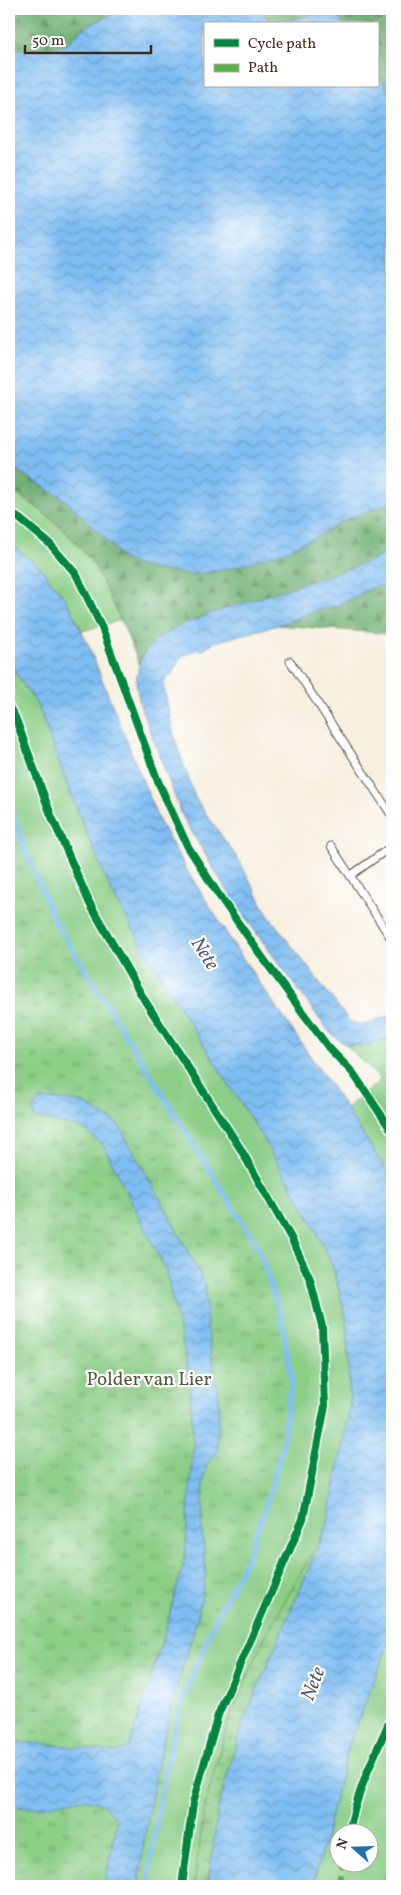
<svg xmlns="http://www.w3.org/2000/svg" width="401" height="1895" font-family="Vollkorn,serif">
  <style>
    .grass { fill: #8cce87; stroke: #647c52; fill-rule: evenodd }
    .forest { fill: url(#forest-firs); stroke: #566e49 }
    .wetland { fill: url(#wetland-marsh); stroke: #647c52 }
    .park { fill: url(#park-tufts); stroke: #647c52 }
    .water { fill: url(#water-waves); stroke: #5c7488 }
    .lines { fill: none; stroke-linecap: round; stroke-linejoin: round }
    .stream { stroke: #7ebdf2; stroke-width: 5 }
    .service-casing { stroke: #57483b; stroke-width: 9 }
    .service { stroke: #fff; stroke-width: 7 }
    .quiet { stroke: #57b245; stroke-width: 6; stroke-dasharray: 12 6; stroke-linecap: butt }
    .cycleway-casing { stroke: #fff; stroke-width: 11 }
    .cycleway { stroke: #00873e; stroke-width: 8 }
    .labels { text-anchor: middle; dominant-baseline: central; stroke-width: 4.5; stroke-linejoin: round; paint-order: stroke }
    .park-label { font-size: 19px; fill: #535b3e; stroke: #fff }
    .water-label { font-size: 20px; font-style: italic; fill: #525d68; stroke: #fff }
  </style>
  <defs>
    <pattern id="forest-firs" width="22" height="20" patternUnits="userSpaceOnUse" patternTransform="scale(1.25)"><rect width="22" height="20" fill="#71b174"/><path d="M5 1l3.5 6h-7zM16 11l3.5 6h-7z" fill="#5e905f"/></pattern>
    <pattern id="wetland-marsh" width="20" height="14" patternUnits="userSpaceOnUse" patternTransform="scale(1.25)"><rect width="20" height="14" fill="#8cce87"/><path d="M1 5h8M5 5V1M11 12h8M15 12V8" fill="none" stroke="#74a76e"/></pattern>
    <pattern id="park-tufts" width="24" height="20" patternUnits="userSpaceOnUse" patternTransform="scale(1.25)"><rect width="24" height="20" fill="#8cce87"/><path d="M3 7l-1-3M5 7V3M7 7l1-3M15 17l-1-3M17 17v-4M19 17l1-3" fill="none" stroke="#74a76e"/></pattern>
    <pattern id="water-waves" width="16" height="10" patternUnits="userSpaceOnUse" patternTransform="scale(1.25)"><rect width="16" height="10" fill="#7ebdf2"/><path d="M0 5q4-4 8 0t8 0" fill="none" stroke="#689ac3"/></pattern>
  </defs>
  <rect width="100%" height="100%" fill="#fff"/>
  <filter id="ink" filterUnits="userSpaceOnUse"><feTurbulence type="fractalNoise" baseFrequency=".02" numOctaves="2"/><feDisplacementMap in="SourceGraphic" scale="10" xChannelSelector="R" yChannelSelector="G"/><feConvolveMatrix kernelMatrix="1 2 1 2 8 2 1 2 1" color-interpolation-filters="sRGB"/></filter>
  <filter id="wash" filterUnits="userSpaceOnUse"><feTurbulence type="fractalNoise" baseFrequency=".0096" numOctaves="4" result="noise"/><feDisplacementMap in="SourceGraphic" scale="20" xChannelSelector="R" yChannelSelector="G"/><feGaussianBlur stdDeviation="1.12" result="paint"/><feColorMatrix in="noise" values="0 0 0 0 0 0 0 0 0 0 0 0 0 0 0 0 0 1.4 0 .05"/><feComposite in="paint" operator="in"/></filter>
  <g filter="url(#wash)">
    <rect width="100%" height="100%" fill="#f7efdf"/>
    <path class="grass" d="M9,489C41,508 69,532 92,562C103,578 112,602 121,620L82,631L67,601L39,567L9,543Z
      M9,663L38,706L75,805L112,893L261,1135L314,1226L334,1270L347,1322L350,1407L327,1526L266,1635L229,1719L205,1805L194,1886H148L152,1848L165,1770L181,1703L216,1618L248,1555L269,1497L282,1446L259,1249L53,918L21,839L9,798Z
      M392,1037V1179L346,1108L381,1080L346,1045H369Z
      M392,1634V1851L383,1886H313L347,1751ZM338,1832H368V1862H338Z"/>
    <path class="forest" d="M23,9H124L81,29L66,45L45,49H9V17Z
      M259,9H392V102L377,71V24H344L337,16L308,15L273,24Z
      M9,466L63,498L104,537L123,559L196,574L228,569L318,536L342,521L392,502V552L354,567L212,613L179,626L146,650L139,664L121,620L93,563L64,529L31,502L9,489Z
      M378,586L392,587V634L278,625L315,611L338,605Z"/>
    <path class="wetland" d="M327,1526L242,1724L218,1808L208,1886H194L205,1805L229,1719L266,1635Z"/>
    <path class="park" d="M9,798L21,839L53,918L259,1249L281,1316L292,1379L282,1446L269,1497L248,1555L216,1618L181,1703L165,1770L152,1848L148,1886H9Z
      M392,1851V1886H383Z"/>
    <path class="water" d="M124,9H259L273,24H205V86H377V71L390,94L392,102V502L342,521L318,536L285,551L228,569L196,574L180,573L143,567L123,559L104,537L63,498L9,466V49H45L66,45L81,29Z
      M308,15L337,16L344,24H276Z
      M9,543L39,566L67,601L87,642L158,819L188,872L241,956L342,1102L392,1179V1634L347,1751L313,1886H208L218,1808L242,1724L327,1526L350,1407L347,1322L334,1270L314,1226L261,1135L167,988L112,893L75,805L38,706L9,663Z
      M392,552V587L378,586L372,588L338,605L315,611L278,625L215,642L203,650H195L181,657L171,676L168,675L163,684L174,736L195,798L240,862L268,915L350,1022L362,1025L392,1015V1037L369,1045H346L330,1033L250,924L216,873L182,815L140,705L136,683L139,664L146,650L160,637L179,626L212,613L354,567Z
      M55,1099L82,1102L119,1125L163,1204L205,1284L207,1326L219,1398L217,1452L207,1464L203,1482L202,1534L206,1574L197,1620L173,1700L157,1768L143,1847L139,1886H104L117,1820C95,1785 64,1805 32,1808C25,1809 16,1806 9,1804V1742L38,1743L117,1752L129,1747L167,1624L185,1558L193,1448L191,1400L184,1348L165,1268L103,1145L82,1128L35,1118L32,1110L39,1100Z"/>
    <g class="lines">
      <path class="stream" d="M9,798L21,839L53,918L259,1249L281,1316L292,1379L282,1446L269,1497L248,1555L216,1618L181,1703L165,1770L152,1849L148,1886"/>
    </g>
  </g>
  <g filter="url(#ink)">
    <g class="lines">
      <g class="service-casing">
        <path id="service" d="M290,661L392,816
          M9,707L15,717L51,815L90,904L145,1001L240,1148L291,1238L310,1279L322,1326L325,1406L303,1519L218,1715L193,1803L182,1886
          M331,846L392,940
          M350,876L392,846"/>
      </g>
      <use href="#service" class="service"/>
      <path class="quiet" d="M338,1886L343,1862"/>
      <g class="cycleway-casing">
        <path id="cycleway" d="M9,512L20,519L50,544L76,574L102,628L157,779L187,845L218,894L265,961L328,1047L353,1073L392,1131
          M9,707L15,717L51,815L90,904L145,1001L240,1148L291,1238L310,1279L322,1326L325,1406L303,1519L218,1715L193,1803L182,1886
          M349,1832C357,1791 375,1754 392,1716"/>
      </g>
      <use href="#cycleway" class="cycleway"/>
    </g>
  </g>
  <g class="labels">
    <g class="park-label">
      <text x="149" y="1380">Polder van Lier</text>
    </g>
    <g class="water-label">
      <text transform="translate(204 954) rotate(58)">Nete</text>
      <text transform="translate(314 1684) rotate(-69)">Nete</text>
    </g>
  </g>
  <rect width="401" height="1895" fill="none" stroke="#fff" stroke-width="30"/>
  <rect x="204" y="22" width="175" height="65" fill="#ffffff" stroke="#b1aaa5"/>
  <rect x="214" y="39" width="25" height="8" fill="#00873e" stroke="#b1aaa5"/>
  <text x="248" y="48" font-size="15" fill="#3b2a1e">Cycle path</text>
  <rect x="214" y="64" width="25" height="8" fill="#57b245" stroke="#b1aaa5"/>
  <text x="248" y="72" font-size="15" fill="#3b2a1e">Path</text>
  <g transform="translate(354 1848) rotate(290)"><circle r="24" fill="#ffffff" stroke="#b1aaa5"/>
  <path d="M0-4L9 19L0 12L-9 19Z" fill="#1f6fb2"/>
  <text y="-8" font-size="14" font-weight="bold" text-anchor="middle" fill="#3b2a1e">N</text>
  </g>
  <path d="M25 45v8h126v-8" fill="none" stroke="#3b2a1e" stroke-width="2.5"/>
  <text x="32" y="45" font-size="15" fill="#3b2a1e" stroke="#ffffff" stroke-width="4" paint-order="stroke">50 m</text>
</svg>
